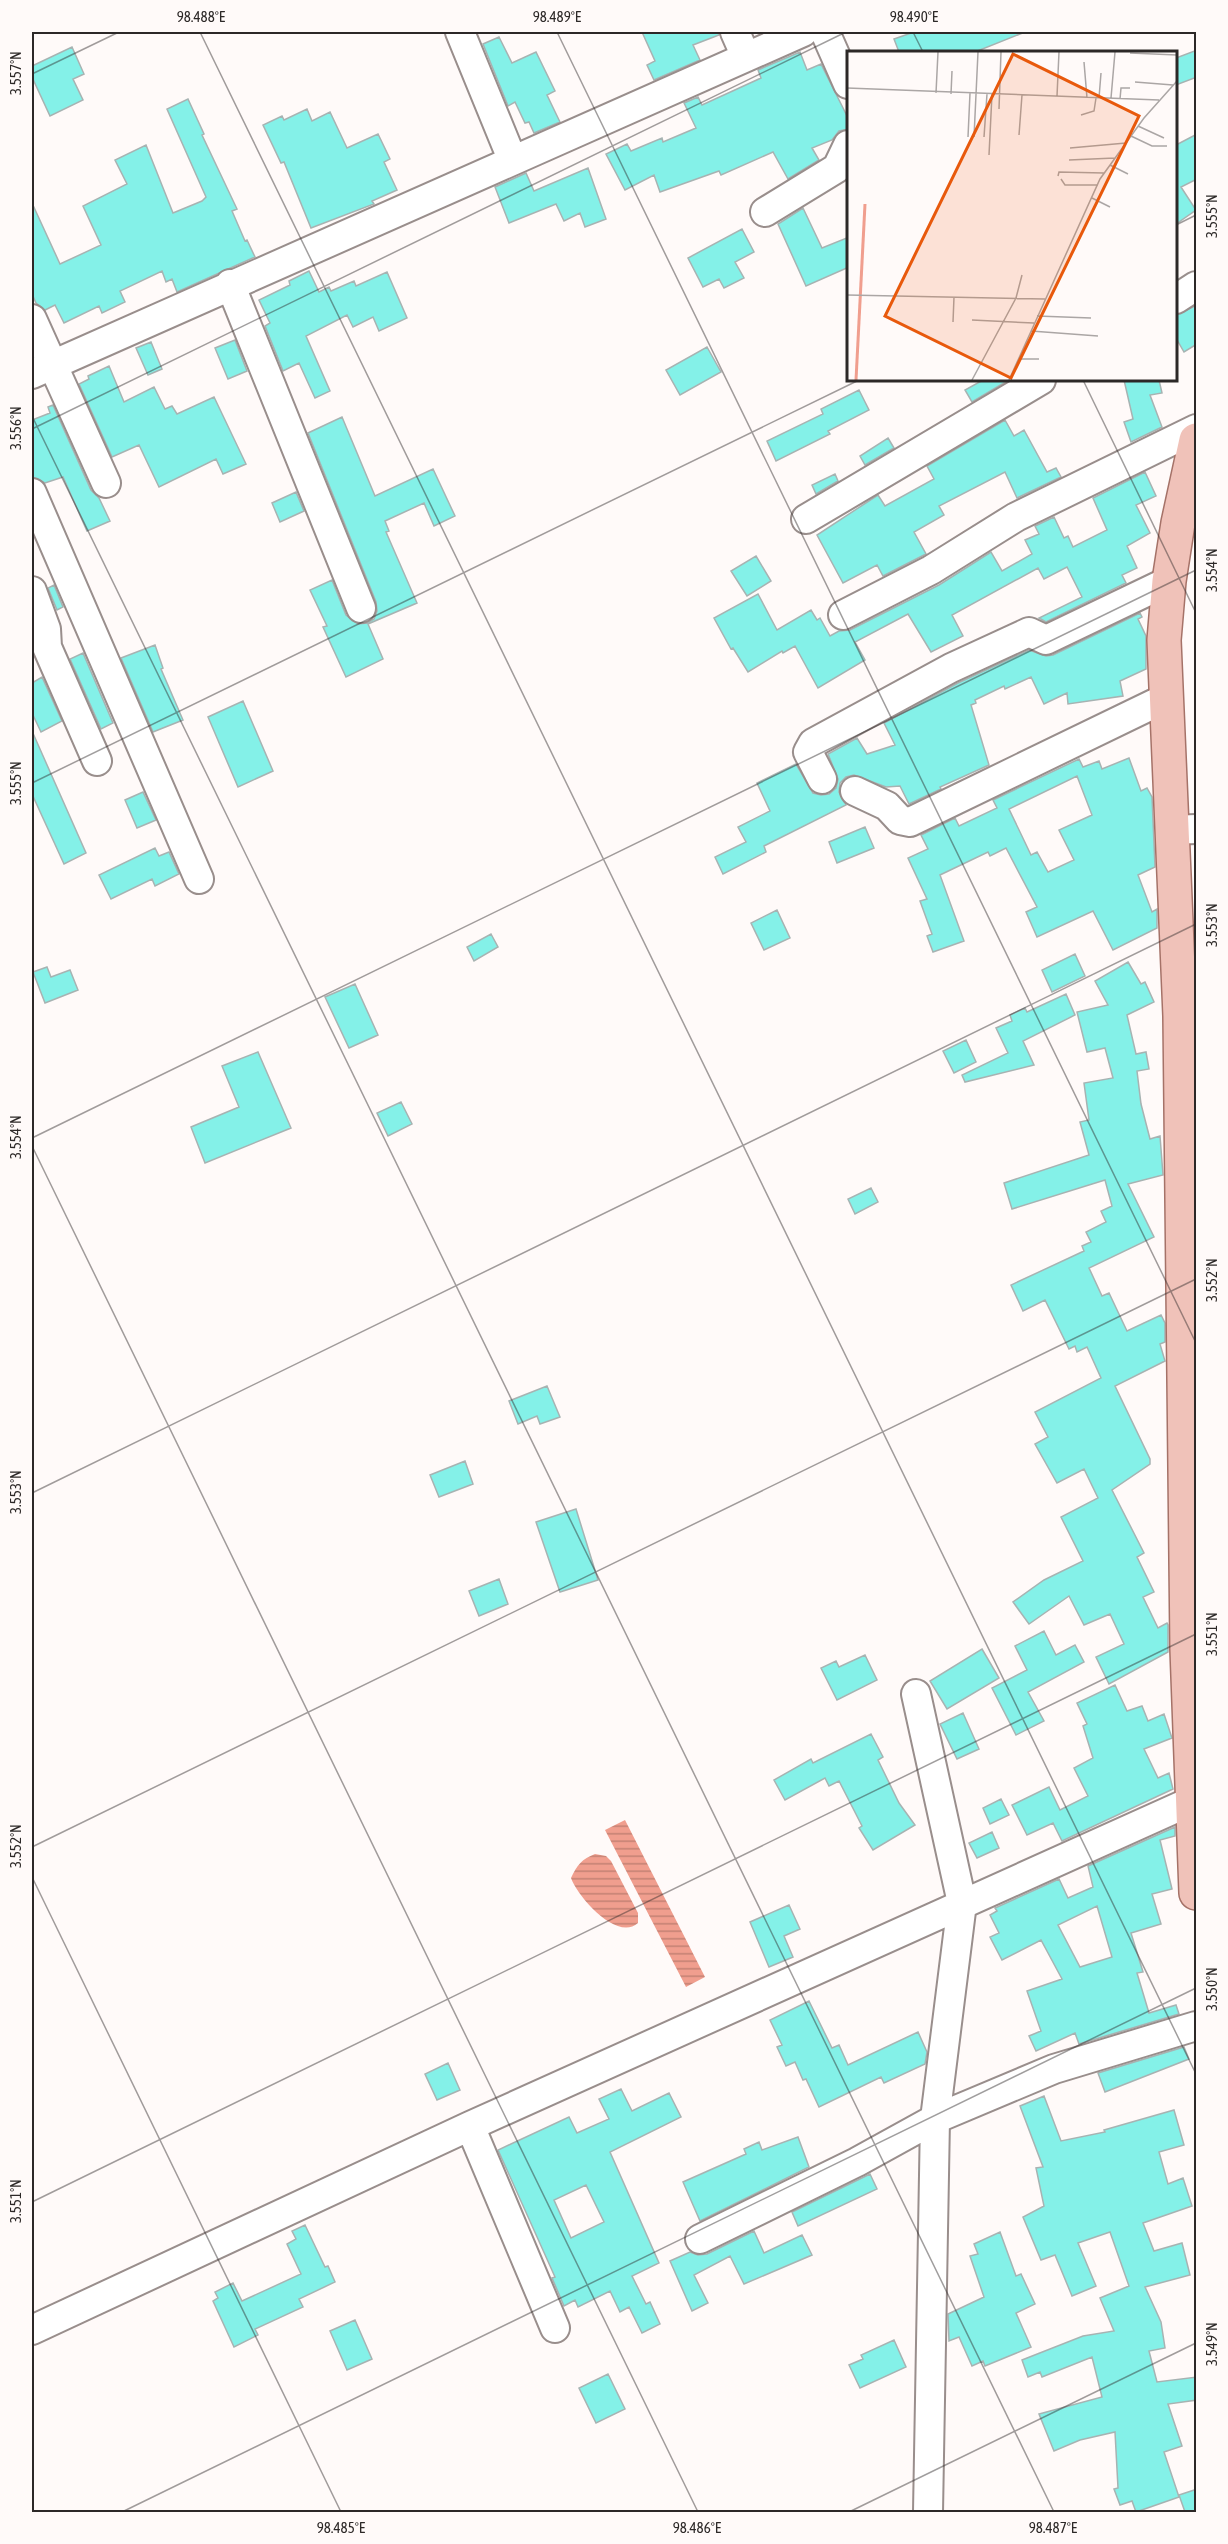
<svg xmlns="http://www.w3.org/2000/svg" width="1228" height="2544" font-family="'Asap Condensed',sans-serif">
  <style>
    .water { fill: url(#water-rules) }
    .building { fill: #84f1e8; stroke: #a7b3b2; stroke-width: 1.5; fill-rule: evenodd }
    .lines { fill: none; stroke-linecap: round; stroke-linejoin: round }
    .minor-casing { stroke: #998e8c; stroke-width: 32 }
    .major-casing { stroke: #a57268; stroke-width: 36 }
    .minor { stroke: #fff; stroke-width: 28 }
    .major { stroke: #f0c2b9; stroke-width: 33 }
    .ticks { fill: none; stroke: #2c2827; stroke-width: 1.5; stroke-opacity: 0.45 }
    .inset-river { fill: none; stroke: #f09e8e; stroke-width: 3 }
    .inset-road { fill: none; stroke: #aba6a5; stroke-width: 1.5 }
    .view { fill: #e8590c; fill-opacity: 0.15; stroke: #e8590c; stroke-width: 3 }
    .inset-edge { fill: none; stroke: #2c2827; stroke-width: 3 }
    .neatline { fill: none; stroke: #2c2827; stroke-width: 2 }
    .ticks-label { font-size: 15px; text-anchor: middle; fill: #2c2827 }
  </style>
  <defs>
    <pattern id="water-rules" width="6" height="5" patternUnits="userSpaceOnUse" patternTransform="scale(1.5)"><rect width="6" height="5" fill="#f09e8e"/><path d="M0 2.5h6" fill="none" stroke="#c38174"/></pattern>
  </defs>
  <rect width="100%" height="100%" fill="#fffaf9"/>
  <path class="water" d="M625,1820L705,1977L686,1987L605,1830Z
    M595,1854L606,1856L611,1861L638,1913V1923C617,1942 578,1897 571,1878C577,1865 582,1859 595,1854Z"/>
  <path class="building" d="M642,32H719V35L693,45L700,60L654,80L647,65L655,61Z
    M914,32H1025L975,52H899L894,39Z
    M499,37L512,63L536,52L555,91L547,95L560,122L534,133L529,122L525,123L515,102L508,106L483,44Z
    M72,47L84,74L73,79L83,100L50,116L32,77V66Z
    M1197,50V77L1176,85V58Z
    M800,52L807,70L821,64L849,120V129L839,131L832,140L812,148L819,160L788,179L773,152L721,175L719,171L660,192L654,175L625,190L606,154L627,144L631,151L662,138L663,142L696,128L684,103L698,97L702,105L761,78L758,70Z
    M188,99L204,134L202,135L237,209L232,211L245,241L247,240L255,257L177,292L172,279L166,282L162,271L120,291L125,302L102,313L99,306L64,323L55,305L45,310L36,303L32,294V203L60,264L101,245L83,206L127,184L115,160L146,145L173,213L202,201L206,197L167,109Z
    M307,109L312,121L330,112L347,148L378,134L390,159L384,162L397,190L372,201L374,204L311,228L284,162L281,163L263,125L282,116L284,120Z
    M1197,134V179L1181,187L1196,210L1176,224V145Z
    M588,168L606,219L585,227L580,213L564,221L556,204L509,223L495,187L526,173L534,191Z
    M803,208L822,248L849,237V267L806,286L778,224Z
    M742,229L754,252L735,262L744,278L724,288L719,279L703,287L688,258Z
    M309,271L319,292L329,287L331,291L354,281L356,286L387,272L407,318L379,331L373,317L353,327L347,315L306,336L330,391L315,398L299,363L283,371L265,326L270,323L259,300L290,285L289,281Z
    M1197,305V344L1184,352L1176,338V315Z
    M235,340L247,371L228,379L215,348Z
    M151,342L162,369L148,375L136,348Z
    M707,347L721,372L680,395L666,370Z
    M109,366L124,402L154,387L165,409L172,406L177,414L214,397L246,464L223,474L216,459L159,487L139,445L112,457L79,384L89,379L88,376Z
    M983,380H1009L972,402L965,390Z
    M1124,380H1159L1162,393L1150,395L1162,427L1131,442L1124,422L1133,419Z
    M859,390L869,410L828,431L830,434L776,461L767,441L823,414L821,409Z
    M53,405L91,490L99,498L110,521L87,531L63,477L45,483L32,477V420L50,413L48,407Z
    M342,417L375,496L433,469L455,516L434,526L424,503L385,521L389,531L386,532L417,603L368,624L383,659L346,677L323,627L327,626L310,590L332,580L346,615L358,624L367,623L374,619L377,611L376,602L308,433Z
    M1005,420L1014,436L1024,430L1047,472L1056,468L1061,477L1017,498L1005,472L939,506L944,515L914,532L926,554L883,576L877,565L843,583L817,535L878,495L885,506L934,479L927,466Z
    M888,438L894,448L865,465L860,456Z
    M1145,472L1156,496L1136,505L1150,533L1127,546L1137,568L1122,575L1126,583L1046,622L1039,618L1082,597L1067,567L1044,579L1038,568L952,615L963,636L931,652L908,614L855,642L865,660L818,688L795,646L783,653L782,651L748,672L733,648L731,649L714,618L758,594L777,630L811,610L817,620L820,618L830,636L839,631L850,630L939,585L991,552L1002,571L1032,554L1025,540L1039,534L1035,526L1054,517L1064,538L1068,536L1073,547L1107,530L1093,498Z
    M835,474L838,481L816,494L812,485Z
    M296,492L304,511L280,522L272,503Z
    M756,556L771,581L747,596L731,571Z
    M54,585L63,607L57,610L48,588Z
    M1140,613L1142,617L1138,619L1146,636V669L1120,681L1123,696L1068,704L1067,693L1044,704L1031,677L1005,689L1004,686L975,700L976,703L971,705L989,765L940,787L941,789L909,804L900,786L886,787L854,775L846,777L840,783L839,792L846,805L764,846L766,852L723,874L715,857L746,842L738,827L770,811L757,783L796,764L813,793L821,795L829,794L836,788L838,779L828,754L857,738L867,754L895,745L884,723L958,683L1029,650L1046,656L1053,655Z
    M155,645L163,668L161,669L183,720L153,732L121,658Z
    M83,653L113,723L101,729L70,659Z
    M42,677L62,721L41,732L32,713V683Z
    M243,701L273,771L238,787L208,717Z
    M32,731L86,853L64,864L32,794Z
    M1129,758L1141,791L1147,788L1152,797L1155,867L1138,875L1152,912L1157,909V928L1113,950L1093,911L1037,937L1026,912L1037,907L1006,848L990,856L988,852L940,875L964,941L933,952L927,936L932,934L920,901L927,899L908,858L928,849L921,835L955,818L959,826L997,808L993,800L1079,759L1083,767L1099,761L1102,769ZM1077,776L1092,815L1059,830L1074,860L1048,872L1037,852L1031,855L1009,809Z
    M143,792L156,820L137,828L125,800Z
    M865,827L874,848L837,863L829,842Z
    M155,848L159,856L169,852L179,874L155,886L152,879L111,899L99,875Z
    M777,910L790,938L764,950L751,923Z
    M491,934L498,947L474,961L467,947Z
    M1075,954L1085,976L1052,992L1042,970Z
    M1128,962L1141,984L1145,982L1154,1002L1127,1015L1136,1054L1146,1052L1149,1069L1137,1071L1141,1104L1150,1139L1160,1136L1163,1175L1128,1184L1154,1237L1089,1268L1102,1296L1109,1293L1127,1331L1161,1315L1165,1323V1342L1160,1344L1165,1361L1115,1386L1150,1459V1464L1112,1490L1144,1553L1137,1557L1154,1592L1143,1597L1158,1628L1167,1623L1168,1625V1652L1109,1684L1096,1657L1124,1644L1110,1614L1084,1625L1069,1596L1029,1624L1013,1602L1044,1580L1083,1561L1061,1517L1098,1498L1084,1469L1057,1483L1035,1444L1048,1437L1035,1412L1101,1378L1087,1347L1077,1352L1075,1346L1069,1349L1045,1300L1023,1311L1011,1285L1084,1251L1082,1246L1091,1242L1086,1232L1106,1222L1101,1211L1112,1206L1105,1180L1012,1209L1004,1183L1089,1155L1080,1122L1089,1120L1084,1083L1113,1078L1105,1048L1087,1052L1077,1012L1108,1005L1095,981Z
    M47,967L51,977L70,970L78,990L45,1003L33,972Z
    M355,984L378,1035L349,1048L325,997Z
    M1066,994L1075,1015L1023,1041L1034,1065L965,1082L962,1075L1008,1053L996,1028L1012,1021L1010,1015L1025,1008L1027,1012Z
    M966,1040L976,1062L954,1073L943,1051Z
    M258,1052L291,1128L205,1163L191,1127L239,1107L222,1066Z
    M401,1102L412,1124L388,1136L377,1113Z
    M871,1188L878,1202L855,1214L848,1199Z
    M547,1386L560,1417L540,1424L537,1416L518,1424L509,1401Z
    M465,1461L473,1484L439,1497L430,1475Z
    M576,1509L598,1580L560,1592L536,1522Z
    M499,1579L508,1604L479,1616L469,1591Z
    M1044,1631L1056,1655L1075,1645L1084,1662L1028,1692L1044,1721L1016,1735L992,1688L1027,1670L1015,1646Z
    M982,1649L999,1678L947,1709L930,1681Z
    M865,1655L877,1680L837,1700L821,1668L836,1661L839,1667Z
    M1115,1685L1127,1711L1142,1706L1148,1721L1164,1714L1172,1738L1144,1749L1158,1778L1169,1773L1173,1789L1062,1841L1053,1823L1027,1835L1012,1805L1049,1787L1060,1810L1088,1796L1074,1768L1093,1758L1083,1726L1087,1724L1077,1703Z
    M963,1713L979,1749L957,1759L940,1724Z
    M871,1734L883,1757L878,1760L899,1803L915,1825L873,1850L859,1828L862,1826L839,1781L829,1786L825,1778L785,1800L774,1780L811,1759L813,1763Z
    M1001,1799L1009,1815L990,1824L983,1808Z
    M1175,1827V1836L1160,1840L1172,1889L1152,1894L1161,1924L1131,1933L1143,1972L1137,1973L1149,2013L1176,2005L1179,2014L1079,2044L1075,2033L1036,2051L1029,2036L1041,2031L1027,1991L1062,1979L1041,1940L1002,1960L990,1937L999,1933L990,1915L997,1911L995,1908L1059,1879L1068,1898L1093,1887L1088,1866ZM1097,1906L1112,1957L1080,1967L1058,1925Z
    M992,1832L999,1848L977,1858L969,1843Z
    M789,1905L800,1929L784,1936L793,1957L769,1967L750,1922Z
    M809,2001L832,2048L839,2045L848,2065L918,2032L927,2052L925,2064L884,2083L881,2077L819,2107L806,2079L803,2080L795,2062L786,2066L777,2047L782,2045L770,2020Z
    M1184,2047L1189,2059L1105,2092L1098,2073Z
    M448,2063L460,2090L437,2100L425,2074Z
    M621,2089L632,2111L669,2093L681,2117L610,2152L659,2263L632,2276L646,2304L650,2302L660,2324L642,2333L629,2307L620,2312L610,2291L578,2307L575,2300L564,2306L552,2278L555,2277L498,2150L569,2117L577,2133L609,2119L599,2099ZM586,2185L604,2222L571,2238L554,2200Z
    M1044,2096L1061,2141L1105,2132L1104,2130L1174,2110L1184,2145L1159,2152L1168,2184L1183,2178L1192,2206L1143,2223L1154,2251L1182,2243L1190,2275L1145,2287L1161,2322L1165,2348L1149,2351L1157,2382L1197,2377V2400L1168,2404L1182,2446L1164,2452L1179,2497L1136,2512L1132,2501L1120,2505L1114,2489L1118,2488L1115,2432L1080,2440L1054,2451L1039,2414L1102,2397L1092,2357L1042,2377L1040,2372L1028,2377L1022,2360L1083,2336L1114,2331L1100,2298L1129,2286L1110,2232L1078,2243L1096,2286L1072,2296L1055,2255L1041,2260L1023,2217L1044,2206L1036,2168L1043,2167L1020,2106Z
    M798,2137L809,2167L700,2221L683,2182L746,2154L744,2149L759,2142L762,2150Z
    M870,2174L877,2189L798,2226L792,2212Z
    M305,2225L325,2267L328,2266L335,2282L299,2299L303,2307L255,2329L258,2335L234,2347L213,2301L218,2298L215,2292L233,2283L242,2301L301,2274L287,2244L296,2239L292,2231Z
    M754,2231L764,2253L802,2235L812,2255L744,2284L730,2256L694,2275L708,2303L692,2311L670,2261L690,2252L698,2255L707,2254Z
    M1000,2232L1016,2276L1021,2274L1035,2304L1016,2313L1031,2347L985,2366L983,2361L972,2366L959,2337L949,2341L948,2314L984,2297L970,2256L978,2254L974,2244Z
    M355,2320L372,2359L347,2370L330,2331Z
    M894,2340L906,2367L860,2388L849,2365L863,2359L861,2355Z
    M608,2374L625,2409L596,2423L579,2388Z
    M1197,2489V2512H1185L1179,2495Z"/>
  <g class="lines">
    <g class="minor-casing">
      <path id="minor" d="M460,32L512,159
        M735,32L746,57
        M825,32L848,84
        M765,212L837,168L848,145
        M230,284L361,608
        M1176,299L1196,286
        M32,319L106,483
        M32,374L803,32
        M32,493L199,879
        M806,519L1041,380
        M32,591L46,629L47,647L97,761
        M843,615L931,570L1016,517L1196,429
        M822,779L808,752L813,743L951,668L1029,632L1046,640L1169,581
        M855,791L887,806L900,820L910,822L1168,697
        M1172,830L1196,829
        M916,1694L962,1903L935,2119L928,2512
        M470,2126L555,2328
        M700,2239L857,2162L935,2119L1054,2069L1196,2026
        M32,2330L470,2126L1194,1800"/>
    </g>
    <g class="major-casing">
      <path id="major" d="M1196,440L1178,523L1169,581L1164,640L1180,1016L1187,1649L1196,1893"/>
    </g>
    <use href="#minor" class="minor"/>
    <use href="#major" class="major"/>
  </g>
  <path class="ticks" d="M200,32L1196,2074M557,32L1196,1343M913,32L923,52M32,74L119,32M1176,225L1196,215M1083,380L1196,613M32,416L1054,2512M32,429L846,32M32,783L859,380M32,1138L1196,570M32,1146L698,2512M32,1493L1196,924M32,1847L1196,1279M32,1877L341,2512M32,2202L1196,1634M122,2512L1196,1988M849,2512L1196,2343"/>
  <g transform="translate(847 51)">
    <rect width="330" height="330" fill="#fffaf9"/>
    <path class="inset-river" d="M9,329L18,153"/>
    <path class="inset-road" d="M283,2L330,4M237,11L240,47M288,31L326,34M0,37L312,49M89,42L91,1M104,43L105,20M210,45L212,1M252,47L254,22M264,47L268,1M273,48L274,37H283M152,58L154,1M234,64L247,60L249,47M291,75L317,87M172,84L175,44M284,85L305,95H320M121,86L123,42M127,86L131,1M137,86L140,43M223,97L279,92M142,104L145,43M222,109L268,107M263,114L281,123M211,125L212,121L257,122M214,128L218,134H251M245,147L263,156M0,244L198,248M190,265L244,267M125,269L187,272M106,271L107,246M184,280L251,285M171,308H192M125,329L169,247L175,224M162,329L253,128L297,67L330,30"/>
    <path class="view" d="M166,3L292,65L164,327L38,265Z"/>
    <rect width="330" height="330" class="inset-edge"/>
  </g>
  <rect width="1228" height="2544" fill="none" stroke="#fffaf9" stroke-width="66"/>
  <rect x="33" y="33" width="1162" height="2478" class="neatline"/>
  <g class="ticks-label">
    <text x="201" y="22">98.488°E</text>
    <text x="557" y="22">98.489°E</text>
    <text x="914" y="22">98.490°E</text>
    <text transform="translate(16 73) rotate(-90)" y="5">3.557°N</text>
    <text transform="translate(1212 216) rotate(-90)" y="5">3.555°N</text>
    <text transform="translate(16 428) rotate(-90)" y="5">3.556°N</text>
    <text transform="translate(1212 570) rotate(-90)" y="5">3.554°N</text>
    <text transform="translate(16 783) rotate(-90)" y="5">3.555°N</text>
    <text transform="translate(1212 925) rotate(-90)" y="5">3.553°N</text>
    <text transform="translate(16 1137) rotate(-90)" y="5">3.554°N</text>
    <text transform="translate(1212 1280) rotate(-90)" y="5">3.552°N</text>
    <text transform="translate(16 1492) rotate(-90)" y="5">3.553°N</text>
    <text transform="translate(1212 1634) rotate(-90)" y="5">3.551°N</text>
    <text transform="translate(16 1846) rotate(-90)" y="5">3.552°N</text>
    <text transform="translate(1212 1989) rotate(-90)" y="5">3.550°N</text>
    <text transform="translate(16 2201) rotate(-90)" y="5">3.551°N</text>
    <text transform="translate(1212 2344) rotate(-90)" y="5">3.549°N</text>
    <text x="341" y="2533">98.485°E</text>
    <text x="697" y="2533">98.486°E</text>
    <text x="1053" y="2533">98.487°E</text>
  </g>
</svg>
